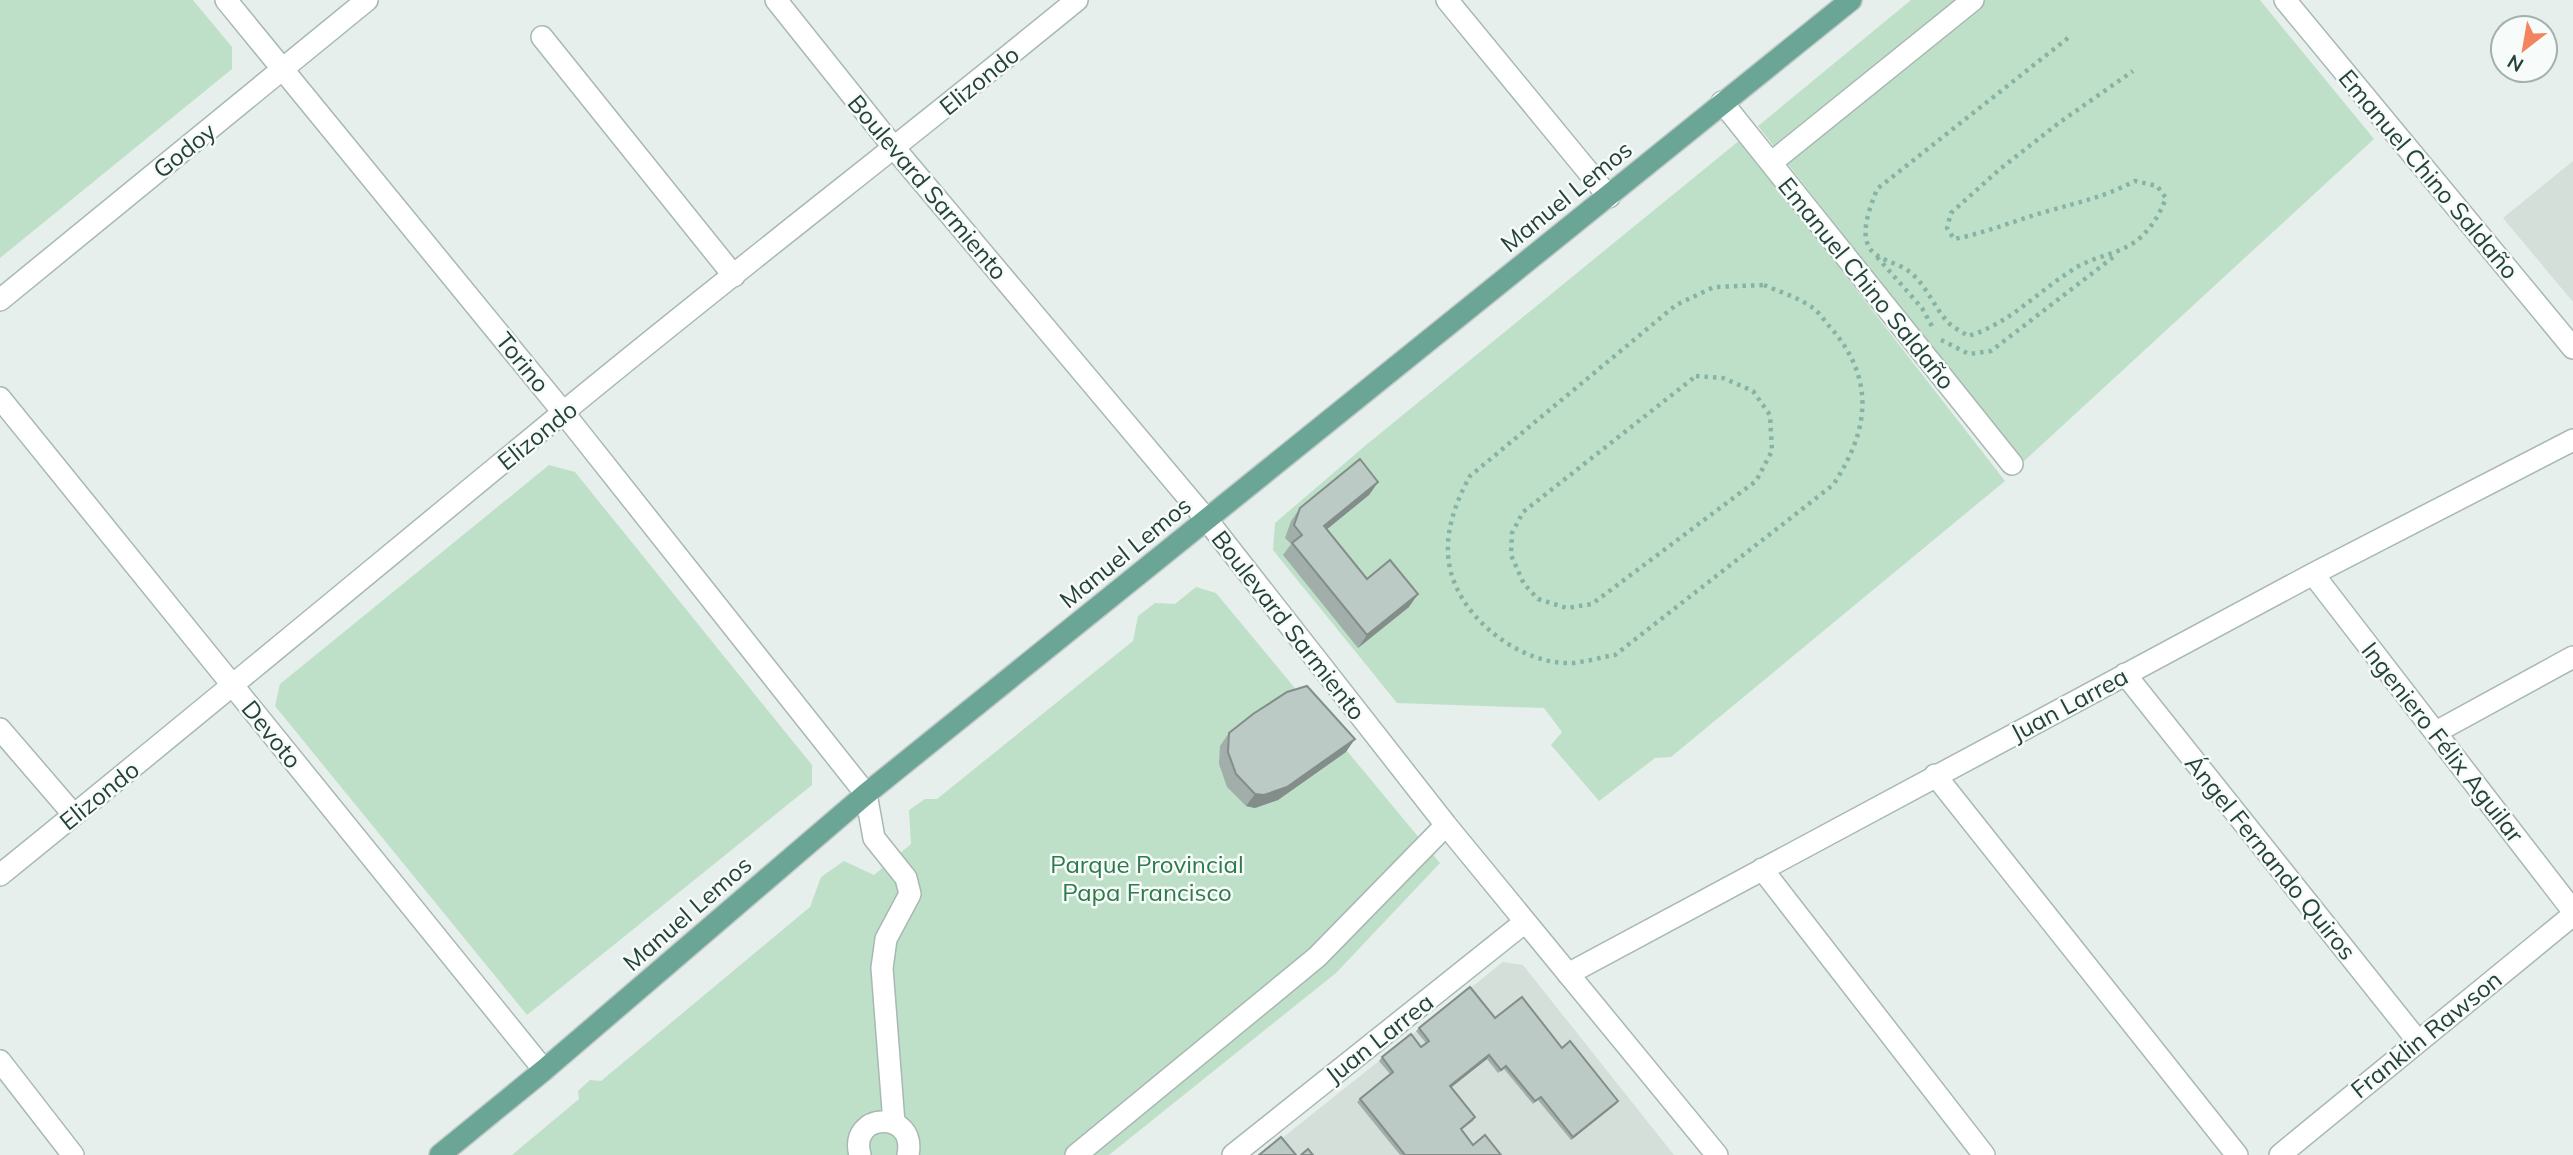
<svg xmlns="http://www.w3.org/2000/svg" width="2573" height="1155" font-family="Mulish,sans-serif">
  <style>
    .built { fill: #d4dfda }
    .green { fill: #bfe0c8 }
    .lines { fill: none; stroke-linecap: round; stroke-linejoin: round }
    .minor-casing { stroke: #a8b8b2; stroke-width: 24 }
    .major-casing { stroke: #c2cac8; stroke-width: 24 }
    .path { stroke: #86b3a5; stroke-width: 4.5; stroke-dasharray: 3.5 5; stroke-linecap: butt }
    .minor { stroke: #fff; stroke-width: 21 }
    .major { stroke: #6aa596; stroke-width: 21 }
    .wall { fill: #a1aea9 }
    .shaded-wall { fill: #838d89 }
    .building { fill: #bbcac4; stroke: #838d89; stroke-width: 2 }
    .labels { text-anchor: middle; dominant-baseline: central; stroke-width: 5; stroke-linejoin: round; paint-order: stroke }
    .street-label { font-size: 24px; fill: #24423a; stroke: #f7fbf9 }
    .park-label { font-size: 24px; fill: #2d7a4b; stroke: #f7fbf9 }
  </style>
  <rect width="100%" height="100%" fill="#e6efeb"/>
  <path class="built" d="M2573,161V302L2503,218Z
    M1503,962L1523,965L1674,1155H1261Z"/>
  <path class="green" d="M0,0H193L232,47V69L0,258Z
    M1911,0H2260L2374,139L2022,463L1758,126Z
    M1740,140L2005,481L1671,757L1655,758L1599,801L1551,745L1562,732L1544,708L1397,703L1273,550L1275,523L1366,445Z
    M549,465L575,472L812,765V785L527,1015L275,706L280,684Z
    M1196,587L1216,593L1440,863L1336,973L1109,1155H512L579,1099L578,1091L590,1080L601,1081L810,907L821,877L844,861L874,875L911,844L909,810L925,799H937L1133,641L1138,616L1155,603L1175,604Z"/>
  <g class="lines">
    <g class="minor-casing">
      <path id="minor" d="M226,0L563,412L866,794L874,838L906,878L910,894L886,939L882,968L894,1123
        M776,0L895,149L1207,520L1446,825L1717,1155
        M1447,0L1609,197
        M2285,0L2573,348
        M542,37L734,276
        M1722,102L2012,464
        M1771,163L1973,0
        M0,300L367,0
        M0,398L544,1070
        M2313,574L2573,911
        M2125,674L2417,1040
        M0,729L74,815
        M2436,732L2573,657
        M1935,775L2237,1155
        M1762,869L1984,1155
        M0,875C188,723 374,568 560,415C731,274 906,140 1077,0
        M1568,974L2313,574L2573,440
        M0,1061L73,1155
        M860,1155C848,1112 917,1109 908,1155
        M1076,1155L1317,957L1446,825
        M1233,1155L1525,922
        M2280,1155L2573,915"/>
    </g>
    <g class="major-casing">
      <path id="major" d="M440,1155L544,1070L866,794L1851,0"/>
    </g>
    <path class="path" d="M2068,38L1877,189C1871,205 1860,231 1869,247C1876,260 1897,262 1910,272C1926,285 1933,305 1946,320C1951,327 1961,331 1968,336C2010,324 2040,289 2077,267C2098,255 2121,254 2140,238C2153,226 2160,213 2166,198L2157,186L2135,181C2104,197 2080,202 2048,211C2016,220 1986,233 1954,239L1947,228L1951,213L2000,169L2060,122L2133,71
      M1877,257L1922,308L1934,330
      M1764,285C1780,292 1800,298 1813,308C1820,313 1825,322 1831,328C1876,380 1869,431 1833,485L1615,655C1601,657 1586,662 1572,663C1519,665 1457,616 1449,563C1444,533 1456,501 1470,476L1676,305L1714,287Z
      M1941,340L1969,354L1991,351L2116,255
      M1696,376L1723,378L1753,391L1770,415L1772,451L1756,481L1592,604L1567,608L1538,599L1524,584L1511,555L1512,533L1523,512Z"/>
    <use href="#minor" class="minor"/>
    <use href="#major" class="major"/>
  </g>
  <path class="wall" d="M1378,482L1369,495L1327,529L1367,579L1409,607L1358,648L1283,555L1291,544L1285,538L1291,521L1300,508Z
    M1229,733L1346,752L1278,800L1255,808L1246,806L1227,787L1219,764L1220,746Z
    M1495,1018L1562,1048L1616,1104L1571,1140L1538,1100L1533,1104L1504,1069L1498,1073L1487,1059L1451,1087L1475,1117L1473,1121L1461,1130L1473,1145L1501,1155H1400L1357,1102L1360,1099L1390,1074L1379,1061L1382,1057L1421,1047L1426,1043L1416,1031L1419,1028Z"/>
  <path class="shaded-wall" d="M1378,482L1369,495L1315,539L1324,526Z
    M1418,594L1409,607L1358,648L1367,635Z
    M1355,739L1346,752L1278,800L1255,808L1246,806L1255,794Z
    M1489,1055L1487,1059L1448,1090L1450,1086Z
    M1618,1101L1616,1104L1571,1140L1573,1137Z"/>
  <path class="building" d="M1360,459L1378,482L1324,526L1367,579L1390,560L1418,594L1367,635L1292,543L1302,535L1294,525L1300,508Z
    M1307,686L1355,739L1287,787L1264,795L1255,794L1236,774L1228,752L1229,733L1253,714L1287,692Z
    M1470,987L1495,1018L1522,997L1562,1048L1570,1041L1618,1101L1573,1137L1541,1097L1535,1101L1506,1066L1501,1070L1489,1055L1450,1086L1475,1117L1461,1129L1473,1145L1485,1135L1501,1155H1405L1360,1099L1393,1072L1382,1057L1411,1034L1421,1047L1429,1041L1419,1028Z
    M1281,1137L1296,1155H1259Z
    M1308,1149L1313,1155H1301Z"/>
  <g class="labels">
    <g class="street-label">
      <text transform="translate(979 80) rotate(-39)">Elizondo</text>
      <text transform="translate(184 150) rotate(-39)">Godoy</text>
      <text transform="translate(2429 174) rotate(50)">Emanuel Chino Saldaño</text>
      <text transform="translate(928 187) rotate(50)">Boulevard Sarmiento</text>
      <text transform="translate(1566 196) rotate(-39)">Manuel Lemos</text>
      <text transform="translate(1867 283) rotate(51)">Emanuel Chino Saldaño</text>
      <text transform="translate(523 362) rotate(51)">Torino</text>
      <text transform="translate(537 435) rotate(-39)">Elizondo</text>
      <text transform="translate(1125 552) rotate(-39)">Manuel Lemos</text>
      <text transform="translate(1289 625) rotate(52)">Boulevard Sarmiento</text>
      <text transform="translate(2069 704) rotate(-28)">Juan Larrea</text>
      <text transform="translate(272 734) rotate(51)">Devoto</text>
      <text transform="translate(2443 742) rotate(52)">Ingeniero Félix Aguilar</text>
      <text transform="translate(99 795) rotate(-39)">Elizondo</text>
      <text transform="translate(2271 857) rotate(51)">Ángel Fernando Quiros</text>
      <text transform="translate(687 913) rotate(-41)">Manuel Lemos</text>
      <text transform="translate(2426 1034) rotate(-39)">Franklin Rawson</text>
      <text transform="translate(1379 1038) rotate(-38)">Juan Larrea</text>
    </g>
    <g class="park-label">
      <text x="1147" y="864">Parque Provincial<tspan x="1147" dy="28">Papa Francisco</tspan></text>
    </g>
  </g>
  <g transform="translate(2524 49) rotate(211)"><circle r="33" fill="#f7fbf9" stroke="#a3b1ad" stroke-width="2"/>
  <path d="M0-5L12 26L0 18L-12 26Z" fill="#f4845f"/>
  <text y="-10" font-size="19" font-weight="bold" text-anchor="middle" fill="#24423a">N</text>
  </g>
</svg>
